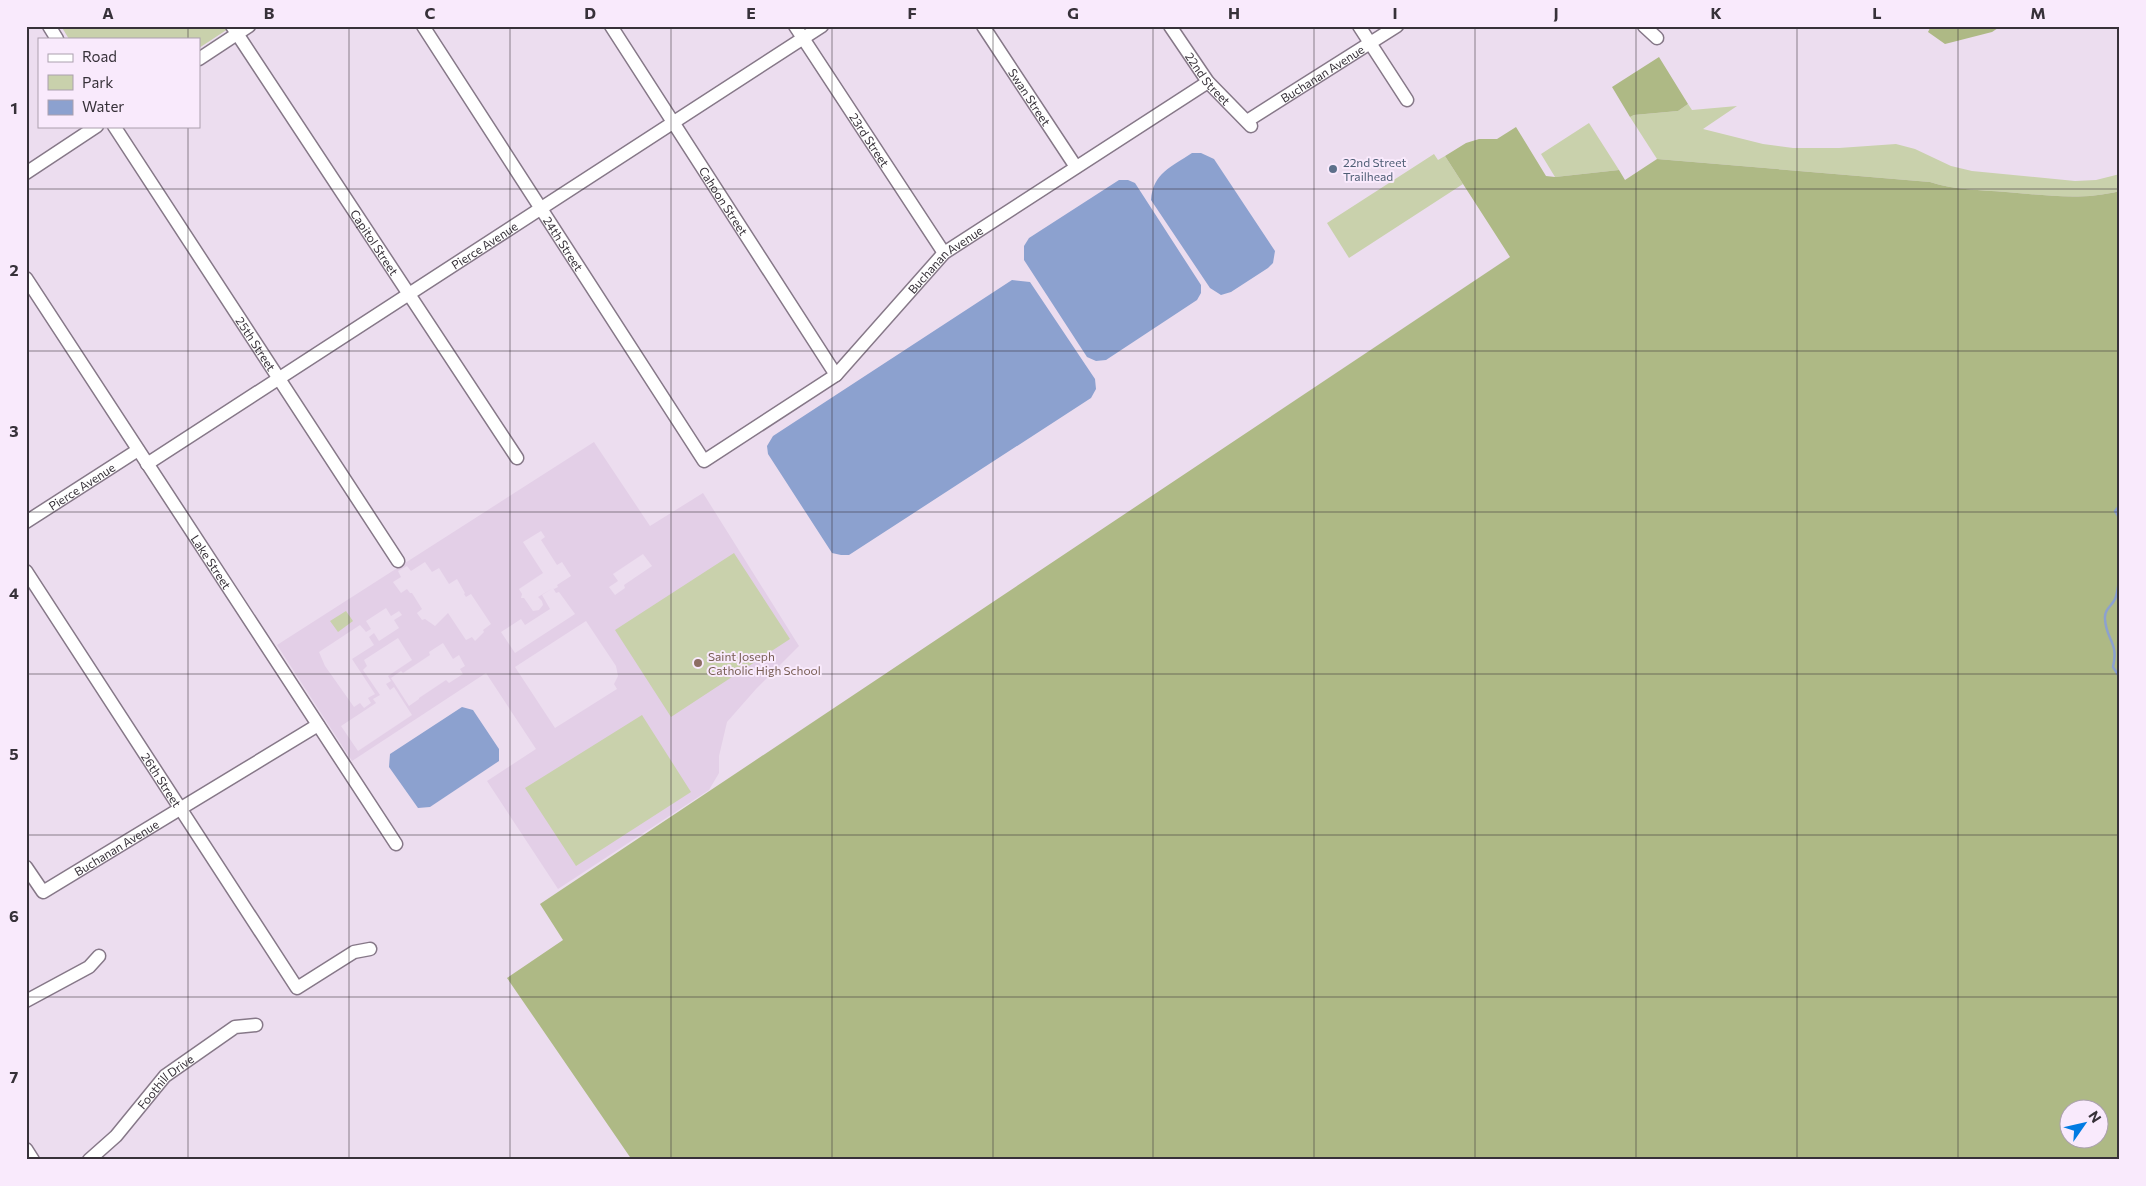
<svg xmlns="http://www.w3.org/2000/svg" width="2146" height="1186" font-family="Commissioner,sans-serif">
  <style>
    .built { fill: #e3cfe7; fill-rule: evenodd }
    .green { fill: #c9d1ac }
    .forest { fill: #aeb985; fill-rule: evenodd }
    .water { fill: #8ca1cf }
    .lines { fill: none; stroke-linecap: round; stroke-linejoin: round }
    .stream { stroke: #8ca1cf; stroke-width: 2.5 }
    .minor-casing { stroke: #867888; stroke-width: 15 }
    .minor { stroke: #fff; stroke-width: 12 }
    .grid { fill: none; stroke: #373139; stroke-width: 1; stroke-opacity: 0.55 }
    .service-dot { fill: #5c6f8a; stroke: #f9eafc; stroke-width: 2 }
    .education-dot { fill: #8d6e63; stroke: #f9eafc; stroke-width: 2 }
    .labels { text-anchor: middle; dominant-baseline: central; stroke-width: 4; stroke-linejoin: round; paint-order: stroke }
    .street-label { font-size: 12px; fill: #373139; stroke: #f9eafc }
    .service-label { font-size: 12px; fill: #4e5e75; stroke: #f9eafc; text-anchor: start }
    .education-label { font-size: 12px; fill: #785e54; stroke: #f9eafc; text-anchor: start }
    .neatline { fill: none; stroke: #373139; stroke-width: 2 }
    .grid-label { font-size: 16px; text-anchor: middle; font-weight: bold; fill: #373139 }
  </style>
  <rect width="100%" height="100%" fill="#ecddef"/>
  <path class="built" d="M594,442L650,526L703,493L799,646L756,689L727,722L719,756V773L709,790L558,889L487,781L536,749L486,673L352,761L277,645ZM541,531L545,537L541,540L557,565L562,562L571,576L557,585L558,587L554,589L553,588L538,597L542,601L543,605L539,610L533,611L524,598H521L522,594L519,589L543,573L523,542ZM643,554L652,566L624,585L625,588L615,595L609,587L618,581L613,574ZM425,562L432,572L439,568L449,584L457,579L465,593L464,594L466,597L471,594L491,624L483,630L484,632L475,641L472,637L466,640L448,613L435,626L425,619L422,620L417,613L422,609L412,593H410L407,589L401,593L393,582L401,577L398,571L407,566L411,571ZM553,588L556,593L559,592L575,614L515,653L501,632L521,619L525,625L550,609L542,595ZM386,608L391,616L399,611L402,615L394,620L399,628L379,641L374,633L369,637L374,645L352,659L375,694L368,698L371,703L364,708L360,703L354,707L325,666L319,652L360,625L366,632L371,629L366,621ZM586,621L616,666L618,676L614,684L617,689L555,728L515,667ZM398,638L412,660L388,676L391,681L386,684L390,690L394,687L412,715L358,751L341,726L376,703L373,699L380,695L363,670L367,666L364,660ZM443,643L453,659L459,655L465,666L460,669L463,674L449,683L446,680L419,698V699L409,706L391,678L401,671L403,673L430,655L429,652Z"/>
  <path class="green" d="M61,26H226L228,29L199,48V39H69Z
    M1688,104L1692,110L1737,106L1703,129L1763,144L1793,148H1839L1896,144L1915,149L1951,166L1972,171L2075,181L2096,180L2120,174V191C2081,201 2045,195 2006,192C1980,190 1955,190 1930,182L1657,159L1630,117L1634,115L1678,111Z
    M1589,123L1619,170L1555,177L1541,154Z
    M1434,154L1438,160L1445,156L1463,184L1349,258L1327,223Z
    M734,553L790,639L671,717L615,630Z
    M346,611L353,621L338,632L330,621Z
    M642,715L691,792L576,866L525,788Z"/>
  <path class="forest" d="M1931,26H2001L1992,32L1945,44L1928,32Z
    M1659,57L1688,104L1678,111L1634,115L1630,117L1612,87Z
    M1516,127L1546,176L1555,177L1619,170L1625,180L1657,159L1930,182C1955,190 1980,190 2006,192C2045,195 2081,201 2120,191V1160H632L507,978L563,940L540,904L1510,257L1445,156L1466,143L1479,139H1497ZM2068,1108H2098V1138H2068Z"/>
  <path class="water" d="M1192,153H1201L1214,159L1275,251L1273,263L1268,268L1231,292L1221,295L1210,288L1151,200C1153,173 1171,167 1192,153Z
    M1119,180H1128L1135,183L1201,285V293L1197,300L1106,360L1096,361L1087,357L1024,260V246L1029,238Z
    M1012,280L1030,282L1095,379L1096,389L1091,398L849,555H841L832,553L768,454L767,446L773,436Z
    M462,707L473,710L499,749V761L430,807L418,808L389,767L390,754Z"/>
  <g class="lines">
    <path class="stream" d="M2120,505L2115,511L2120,519
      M2120,576C2118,583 2118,592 2115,599C2112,606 2104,609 2105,619C2106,640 2119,642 2113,667L2120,678"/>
    <g class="minor-casing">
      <g id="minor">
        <path d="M49,26L57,39"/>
        <path id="s1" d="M232,26L517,458"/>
        <path id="s2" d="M423,26L704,461L836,375L944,253L1208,82"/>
        <path id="s3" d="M611,26L836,375"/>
        <path id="s4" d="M795,26L944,253"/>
        <path id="s5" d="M983,26L1076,167"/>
        <path id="s6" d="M1170,26L1208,82L1251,126"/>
        <path d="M1359,26L1407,100"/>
        <path d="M1644,26L1657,38"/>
        <path d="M199,59L249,26"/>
        <path id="s7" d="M1247,121L1397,26"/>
        <path id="s8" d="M114,126L398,561"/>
        <path d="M26,173L97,126"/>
        <path id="s9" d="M26,278L396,844"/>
        <path id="s10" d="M147,464L822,26"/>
        <path id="s11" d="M26,522L138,450"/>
        <path id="s12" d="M26,571L297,988L354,952L370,949"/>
        <path id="s13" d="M26,867L43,892L318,725"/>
        <path d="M26,1001L89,967L99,956"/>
        <path d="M26,1149L33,1160"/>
        <path id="s14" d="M89,1160L116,1136L165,1076L235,1027L256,1025"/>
      </g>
    </g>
    <use href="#minor" class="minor"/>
  </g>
  <path class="grid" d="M188,26V39M349,26V1160M510,26V1160M671,26V1160M832,26V1160M993,26V1160M1153,26V1160M1314,26V1160M1475,26V1160M1636,26V1160M1797,26V1160M1958,26V1160M188,126V1160M26,189H2120M26,351H2120M26,512H2120M26,674H2120M26,835H2120M26,997H2120"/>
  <circle class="service-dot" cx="1333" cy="169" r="5"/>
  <circle class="education-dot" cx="698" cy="663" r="5"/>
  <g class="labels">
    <g class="street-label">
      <text stroke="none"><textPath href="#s7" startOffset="89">Buchanan Avenue</textPath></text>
      <text stroke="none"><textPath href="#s6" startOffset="65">22nd Street</textPath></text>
      <text stroke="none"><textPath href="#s5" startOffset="85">Swan Street</textPath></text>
      <text stroke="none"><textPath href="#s4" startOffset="136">23rd Street</textPath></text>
      <text stroke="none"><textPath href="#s3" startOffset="208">Cahoon Street</textPath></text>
      <text stroke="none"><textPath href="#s1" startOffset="259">Capitol Street</textPath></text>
      <text stroke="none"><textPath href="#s2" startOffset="259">24th Street</textPath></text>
      <text stroke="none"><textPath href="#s10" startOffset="402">Pierce Avenue</textPath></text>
      <text stroke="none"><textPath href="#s2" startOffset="835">Buchanan Avenue</textPath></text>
      <text stroke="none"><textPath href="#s8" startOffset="260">25th Street</textPath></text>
      <text stroke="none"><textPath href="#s11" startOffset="66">Pierce Avenue</textPath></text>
      <text stroke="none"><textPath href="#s9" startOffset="339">Lake Street</textPath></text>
      <text stroke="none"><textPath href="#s12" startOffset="249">26th Street</textPath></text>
      <text stroke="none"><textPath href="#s13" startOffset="116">Buchanan Avenue</textPath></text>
      <text stroke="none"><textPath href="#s14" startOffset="110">Foothill Drive</textPath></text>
    </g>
    <g class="service-label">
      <text x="1343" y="162">22nd Street<tspan x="1343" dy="14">Trailhead</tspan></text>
    </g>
    <g class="education-label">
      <text x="708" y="656">Saint Joseph<tspan x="708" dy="14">Catholic High School</tspan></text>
    </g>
  </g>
  <rect width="2146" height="1186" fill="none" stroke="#f9eafc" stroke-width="55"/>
  <rect x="38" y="38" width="162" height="90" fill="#f9eafc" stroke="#aba0ae"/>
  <rect x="48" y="54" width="25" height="8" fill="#ffffff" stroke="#aba0ae"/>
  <text x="82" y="62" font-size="15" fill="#373139">Road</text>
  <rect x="48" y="75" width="25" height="15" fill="#c9d1ac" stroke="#aba0ae"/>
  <text x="82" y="88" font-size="15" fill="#373139">Park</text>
  <rect x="48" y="100" width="25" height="15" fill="#8ca1cf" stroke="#aba0ae"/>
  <text x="82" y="112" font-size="15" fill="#373139">Water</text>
  <g transform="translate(2084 1124) rotate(56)"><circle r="24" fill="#f9eafc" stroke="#aba0ae"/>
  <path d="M0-4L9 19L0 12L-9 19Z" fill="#027be2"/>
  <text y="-8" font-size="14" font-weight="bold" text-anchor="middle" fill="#373139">N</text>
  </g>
  <rect x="28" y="28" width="2090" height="1130" class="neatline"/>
  <g class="grid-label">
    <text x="108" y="19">A</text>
    <text x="269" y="19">B</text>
    <text x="430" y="19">C</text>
    <text x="590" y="19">D</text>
    <text x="751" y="19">E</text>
    <text x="912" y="19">F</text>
    <text x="1073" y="19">G</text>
    <text x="1234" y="19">H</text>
    <text x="1395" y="19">I</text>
    <text x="1556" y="19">J</text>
    <text x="1716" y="19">K</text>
    <text x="1877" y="19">L</text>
    <text x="2038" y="19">M</text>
    <text x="14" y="114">1</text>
    <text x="14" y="276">2</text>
    <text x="14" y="437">3</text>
    <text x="14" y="599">4</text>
    <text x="14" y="760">5</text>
    <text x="14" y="922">6</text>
    <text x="14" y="1083">7</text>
  </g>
</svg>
